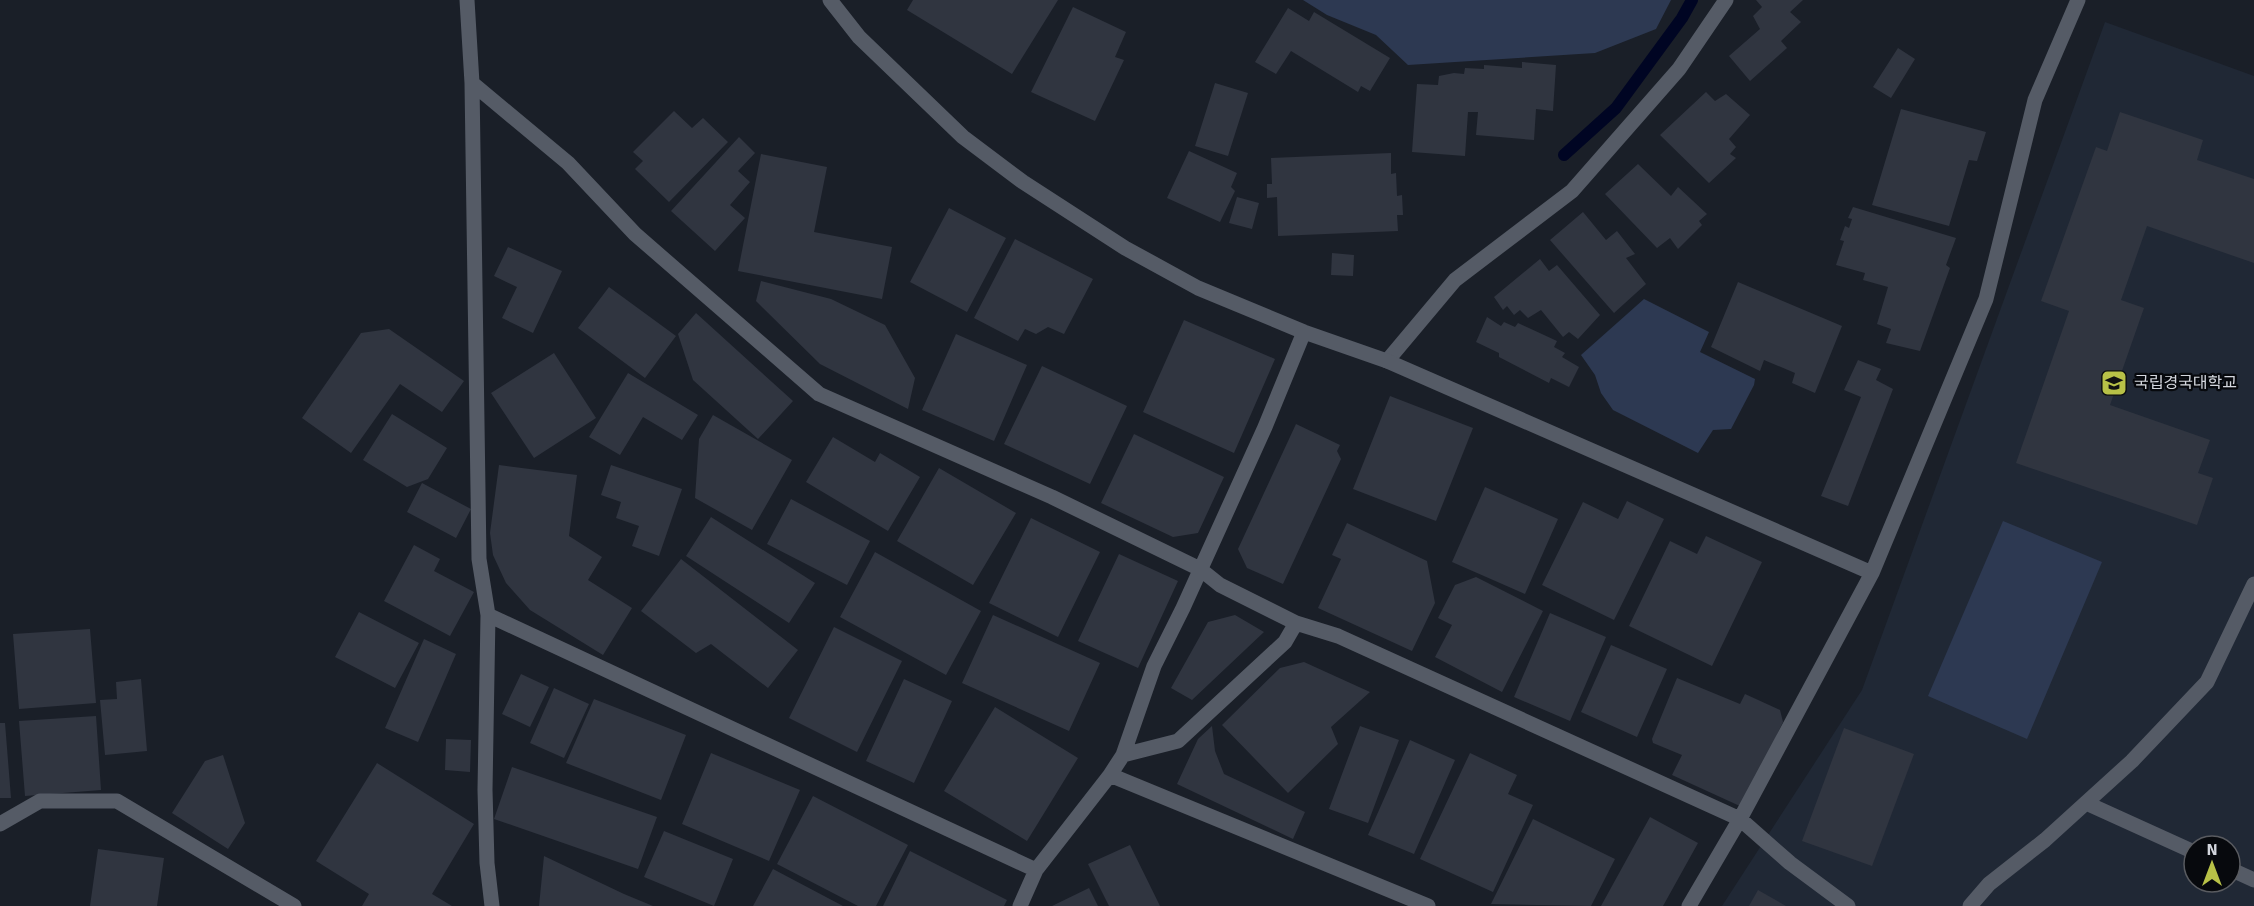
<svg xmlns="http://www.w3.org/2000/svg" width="2254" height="906" font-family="Signika,'Noto Sans KR',sans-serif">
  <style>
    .built { fill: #202835; fill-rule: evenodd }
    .green { fill: #2d3952 }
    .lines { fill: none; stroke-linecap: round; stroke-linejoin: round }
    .stream { stroke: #000523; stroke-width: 12 }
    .building { fill: #303540 }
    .service { stroke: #555b66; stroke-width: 15 }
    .minor { stroke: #555b66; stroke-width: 15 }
    .labels { text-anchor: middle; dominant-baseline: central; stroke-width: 4.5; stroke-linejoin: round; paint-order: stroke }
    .poi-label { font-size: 16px; fill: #d3d6dd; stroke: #07090d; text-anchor: start }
  </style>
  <rect width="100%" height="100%" fill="#1a1f28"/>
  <path class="built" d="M2105,22L2254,76V906H1722L1862,690ZM2194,846H2230V882H2194Z"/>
  <path class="green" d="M1303,0H1671L1656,29L1595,53L1408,65L1376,35L1327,15Z
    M1644,299L1709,332L1700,352L1755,379L1754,385L1731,429L1713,430L1698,453L1613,410L1601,393L1595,375L1581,355Z
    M2003,521L2102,562L2027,739L1928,696Z"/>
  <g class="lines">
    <path class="stream" d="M1564,155L1616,108L1682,18L1692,0"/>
  </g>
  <path class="building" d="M913,0H1058L1012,74L907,10Z
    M1756,0H1803L1790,12L1801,22L1781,41L1787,48L1750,81L1729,56L1760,29L1753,16L1762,7Z
    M1073,7L1126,32L1115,57L1124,60L1095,121L1031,92Z
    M1288,8L1309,21L1314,12L1390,58L1370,91L1361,86L1358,92L1291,51L1276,74L1255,62Z
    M1898,48L1915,59L1891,98L1873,87Z
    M1522,62L1556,65L1553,111L1536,109L1534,140L1476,135L1478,112H1468L1465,156L1412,152L1417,84L1438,85L1439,76L1454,73L1464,74L1465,68L1484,69V65L1522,68Z
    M1215,83L1248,93L1228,156L1195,146Z
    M1706,92L1715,101L1726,94L1750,115L1729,139L1736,147L1730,154L1736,158L1709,183L1660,135Z
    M1901,109L1986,132L1977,161L1969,160L1949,226L1872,205Z
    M674,111L692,128L703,118L728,142L669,202L635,169L643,161L633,152Z
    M2120,112L2203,140L2197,160L2254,179V263L2147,226L2121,300L2144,308L2110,405L2210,440L2198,473L2213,478L2197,525L2016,463L2069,311L2041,301L2096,147L2107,151Z
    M739,137L755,153L738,171L750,182L730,205L745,218L715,251L671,211Z
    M1189,151L1237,173L1231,187L1235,191L1220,222L1167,198Z
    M1391,153V174L1396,173L1397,196L1402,195L1403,215H1397L1398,231L1278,236L1277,197L1267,198V184H1272L1271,158Z
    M761,154L827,167L814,232L892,247L882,299L738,271Z
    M1638,164L1671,196L1678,187L1707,214L1699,221L1702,225L1678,249L1670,238L1657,248L1605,194Z
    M1237,197L1259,203L1252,229L1229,223Z
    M1853,207L1956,238L1946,265L1950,268L1920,351L1886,343L1891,329L1877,324L1888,287L1863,280L1865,273L1836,265L1844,241L1840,240L1845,226L1849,228L1852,219L1848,218Z
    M949,208L1006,238L967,312L910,282Z
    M1583,212L1606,240L1617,231L1635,254L1626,258L1646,284L1614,313L1550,240Z
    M1015,239L1093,279L1064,334L1048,327L1036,334L1025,329L1018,341L974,318Z
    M508,247L562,271L533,333L502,318L517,287L494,276Z
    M1332,253L1354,255L1353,276L1331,275Z
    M1540,259L1549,271L1557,265L1600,315L1578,339L1569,332L1563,337L1541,310L1528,318L1520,310L1514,315L1507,306L1503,310L1494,297Z
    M761,281L831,299L885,325L915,378L908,409L820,364L756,301Z
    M1738,282L1842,326L1815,393L1792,383L1795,373L1764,360L1760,371L1711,347Z
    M609,287L676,336L645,378L578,328Z
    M696,313L793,401L758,439L693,380L678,334Z
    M1487,317L1501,326L1504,322L1515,327L1518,323L1557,341L1554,347L1565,353L1562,357L1579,367L1569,387L1551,378L1549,383L1499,357V353L1476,342Z
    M1184,320L1275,359L1234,453L1143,412Z
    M389,329L464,381L442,412L400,384L351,453L302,418L361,333Z
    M956,334L1027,365L994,441L922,410Z
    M554,353L596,418L534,458L491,393Z
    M1858,360L1881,369L1876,380L1893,389L1848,506L1821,496L1861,397L1844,390Z
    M1042,366L1127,406L1090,484L1004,444Z
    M628,373L698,415L682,440L643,417L620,455L589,437Z
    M1390,396L1473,428L1436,521L1353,489Z
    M392,414L447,448L428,479L407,487L363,460Z
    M713,415L792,460L752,530L695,498L699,439Z
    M1296,424L1340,445L1337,451L1341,459L1283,584L1247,568L1238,549Z
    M1134,434L1224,477L1198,533L1173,537L1101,503Z
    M833,437L875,462L880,453L920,477L888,531L806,482Z
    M499,465L577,475L569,536L602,557L588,580L632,608L603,655L530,610L506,583L493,555L490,533Z
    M611,465L682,489L659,556L632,546L639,526L616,518L621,502L601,495Z
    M939,468L1016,513L973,585L897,541Z
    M422,483L471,509L456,538L407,512Z
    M1485,487L1558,519L1525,594L1452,562Z
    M791,499L870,541L847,585L767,544Z
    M1627,501L1664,519L1614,620L1542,585L1583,502L1618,519Z
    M711,517L815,583L789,623L686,556Z
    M1031,518L1100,552L1058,637L989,603Z
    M1347,523L1427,561L1435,603L1412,651L1318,608L1341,559L1332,555Z
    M1706,536L1762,562L1712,666L1629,626L1670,541L1697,554Z
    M414,545L440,559L434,571L474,592L450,636L384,601Z
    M875,552L981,611L946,675L840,617Z
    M1119,554L1178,581L1138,668L1078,641Z
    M681,559L798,650L768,688L711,644L696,653L641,611Z
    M1476,577L1543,611L1502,692L1435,657L1452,625L1438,618L1455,585Z
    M359,612L419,643L395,688L335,657Z
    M1550,613L1606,637L1570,721L1514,697Z
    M993,615L1100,663L1069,731L962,683Z
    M1235,615L1264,632L1192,700L1171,688L1208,622Z
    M834,627L902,661L857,752L789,718Z
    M90,629L96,703L19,709L13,634Z
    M424,639L456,654L418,742L385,728Z
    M1611,645L1667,669L1637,737L1581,712Z
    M1304,662L1370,692L1331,727L1338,744L1288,793L1222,725L1280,668Z
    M521,674L549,687L530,727L502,714Z
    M1677,678L1740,704L1745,694L1780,710L1783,722L1742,807L1672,775L1682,755L1653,743L1652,739Z
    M141,679L147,751L105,755L100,700L117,699L116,682Z
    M904,679L952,701L914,783L866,761Z
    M554,688L589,704L564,758L530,743Z
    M594,699L686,735L661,800L566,763Z
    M995,707L1078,758L1027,841L944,791Z
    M96,716L101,790L25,796L19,721Z
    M0,723H5L11,798H0Z
    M1212,726L1215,751L1224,774L1305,812L1293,839L1177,784L1198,739Z
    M1360,726L1399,740L1368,823L1329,809Z
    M1844,728L1914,754L1872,866L1802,841Z
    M446,739L471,740L470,772L445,770Z
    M1410,740L1455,760L1414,854L1368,835Z
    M711,753L800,790L769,861L682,824Z
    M1470,753L1517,775L1508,794L1533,805L1493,892L1420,859Z
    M223,755L245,823L228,849L172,813L205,761Z
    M377,763L474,824L432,894L452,906H362L369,894L316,861Z
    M512,767L657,817L638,869L494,819Z
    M813,796L908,845L876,906H858L777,864Z
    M1650,817L1698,843L1663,906H1601Z
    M1533,819L1615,859L1591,906L1491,904Z
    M664,831L733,859L714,906L644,877Z
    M1130,845L1160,906H1109L1088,864Z
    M98,849L164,858L157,906H90Z
    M910,851L1007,900L1004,906H883Z
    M544,856L624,894L653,906H539Z
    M773,869L843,906H753Z
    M1089,888L1098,906H1052Z
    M1758,890L1786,906H1749Z"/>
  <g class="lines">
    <path class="service" d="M1387,361L1455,280L1572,191L1679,69L1726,0
      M2086,803L2194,852
      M2230,869L2254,880
      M1970,906L1989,884L2045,840L2132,761L2207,682L2254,584"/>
    <path class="minor" d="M467,0L472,83L479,559L488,615L485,790L487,863L492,906
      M830,0L859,37L963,137L1023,182L1125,248L1198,288L1304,332L1387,361L1872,573
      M472,83L568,163L635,234L819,394L1052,497L1200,569L1220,585L1296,623
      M488,615L1036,870
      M1123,755L1154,666L1183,608L1265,427L1304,332
      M1110,775L1428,906
      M0,824L40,801H117L294,906
      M1020,906L1036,870L1110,775L1123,755L1178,741L1285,642L1296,623L1338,636L1740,819L1790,863L1848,906
      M1689,906L1740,819L1872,573L1986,299L2035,100L2078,0"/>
  </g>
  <defs>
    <g id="university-square" transform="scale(1.35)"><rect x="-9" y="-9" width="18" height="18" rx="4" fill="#b8c147" stroke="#07090d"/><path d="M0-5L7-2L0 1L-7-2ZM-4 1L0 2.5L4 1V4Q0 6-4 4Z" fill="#111"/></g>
  </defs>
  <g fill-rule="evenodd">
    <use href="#university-square" x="2114" y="383"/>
  </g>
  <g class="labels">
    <g class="poi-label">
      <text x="2134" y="383">국립경국대학교</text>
    </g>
  </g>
  <g transform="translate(2212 864)"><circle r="28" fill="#07090d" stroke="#595b60" stroke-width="1.5"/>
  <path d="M0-4.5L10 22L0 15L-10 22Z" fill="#b8c147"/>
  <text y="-9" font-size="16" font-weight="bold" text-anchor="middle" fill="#d3d6dd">N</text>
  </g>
</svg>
